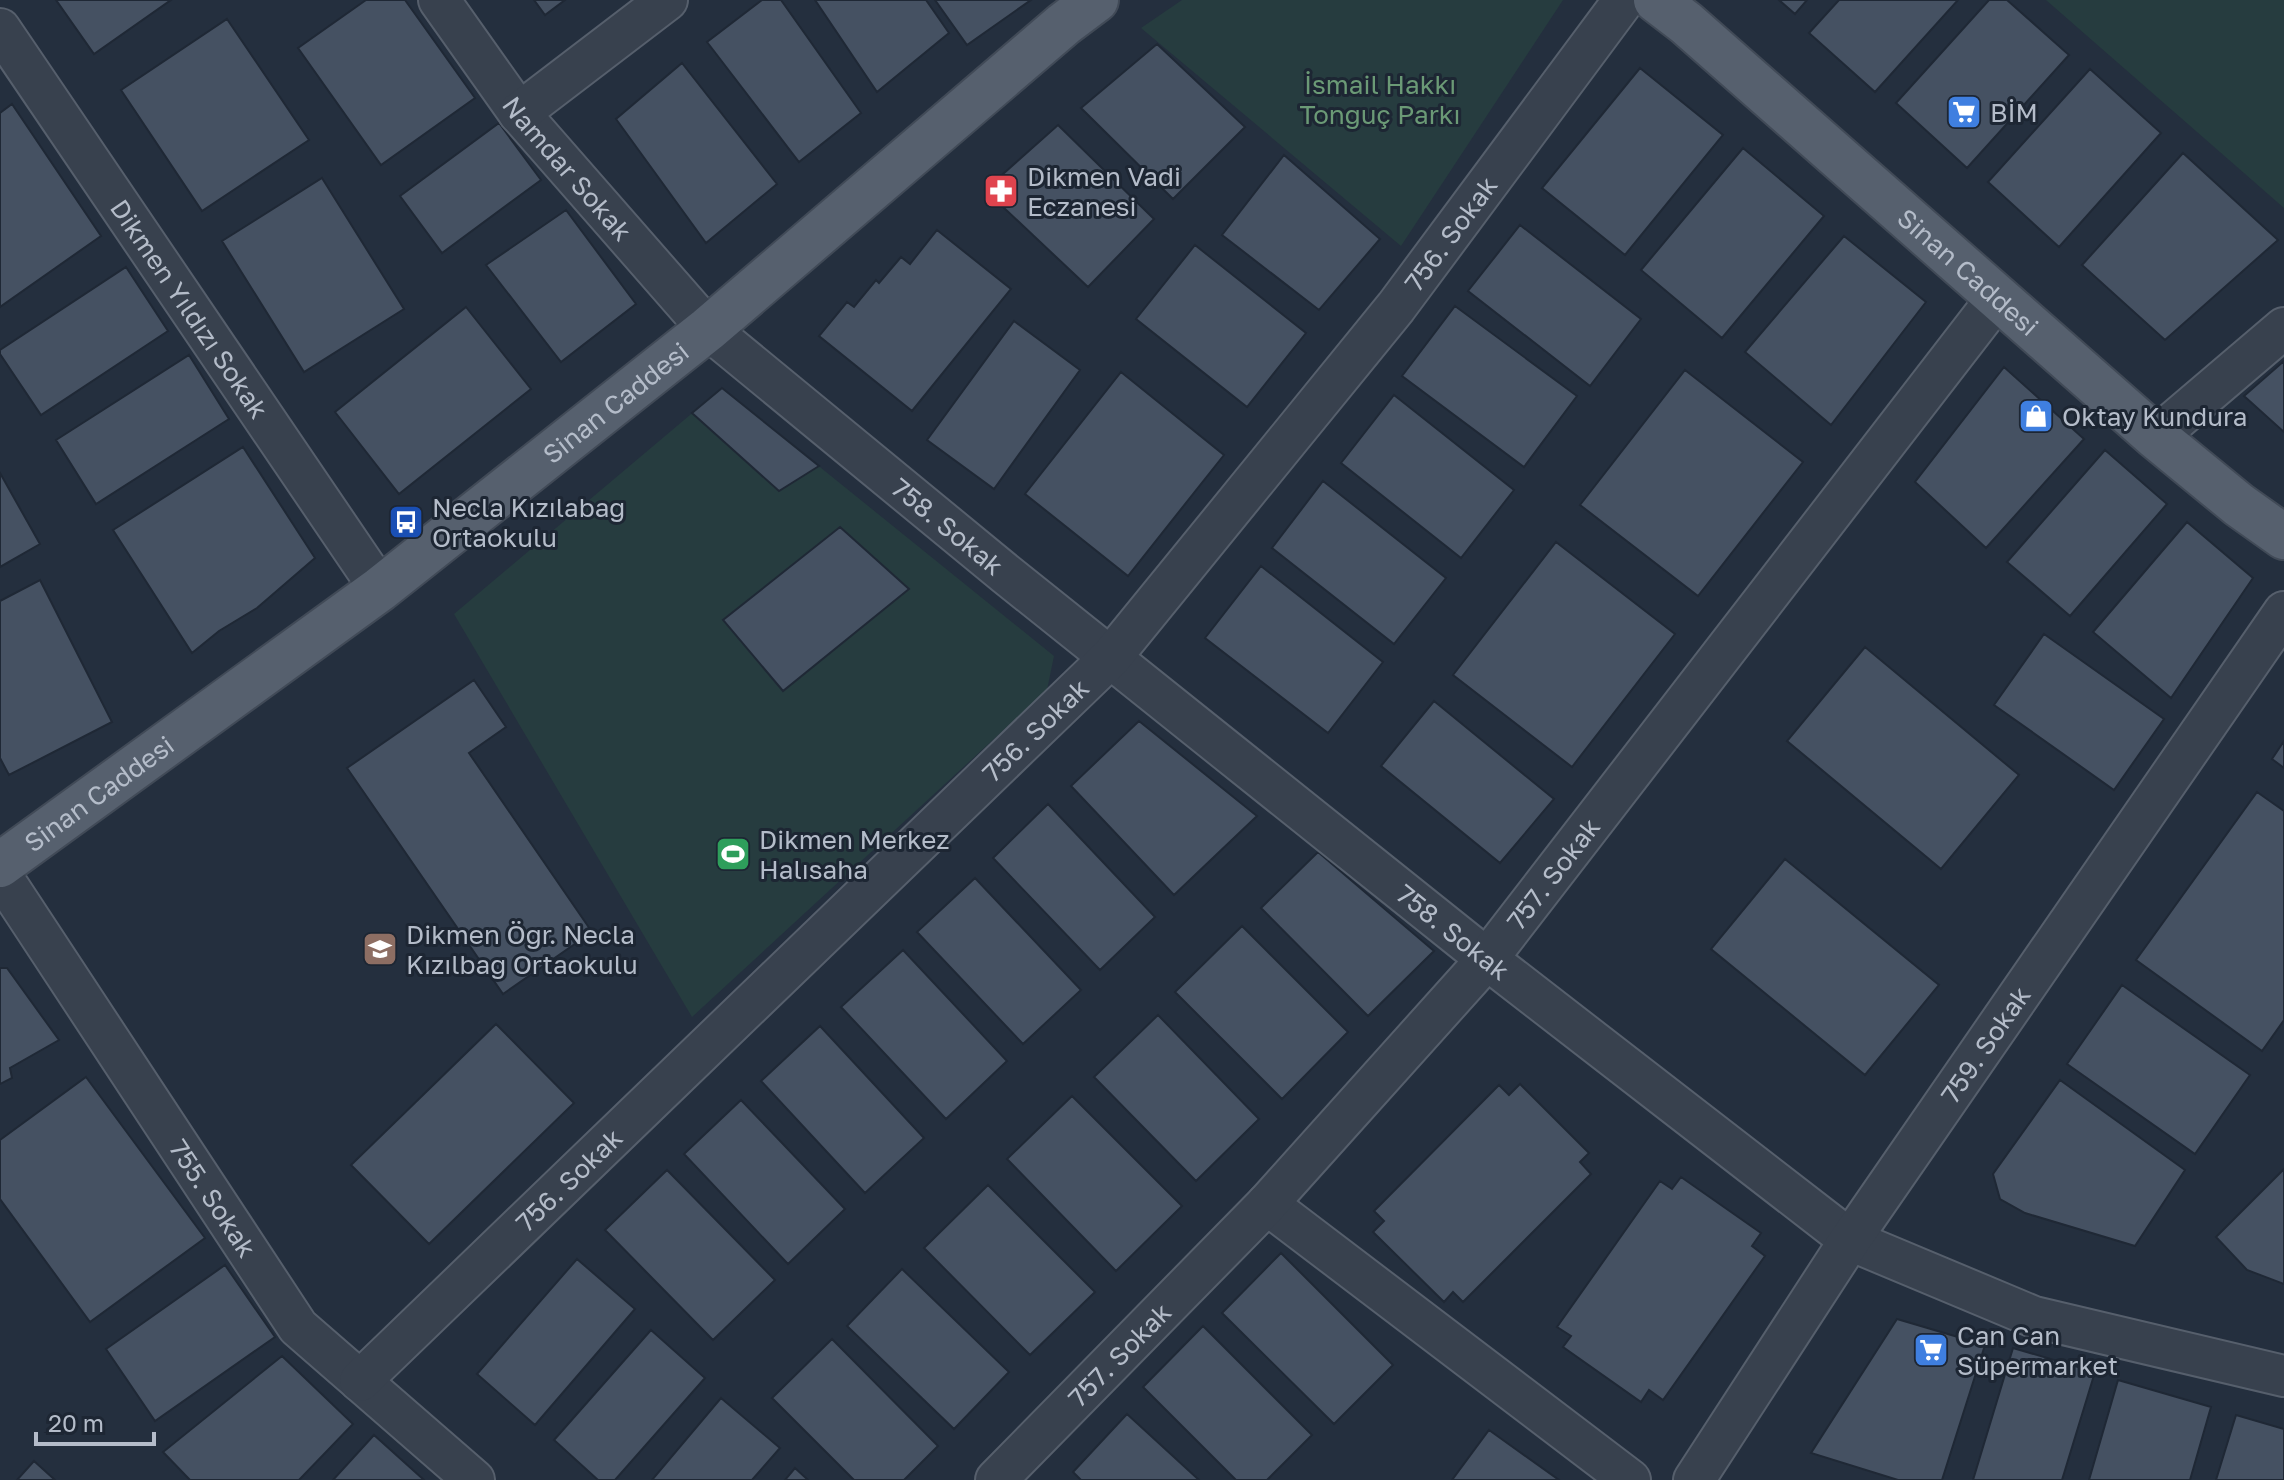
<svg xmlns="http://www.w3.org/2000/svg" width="2284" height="1480" font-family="'Golos Text',sans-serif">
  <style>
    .green { fill: #263c3f }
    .building { fill: #455162; stroke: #1f2835; stroke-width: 2 }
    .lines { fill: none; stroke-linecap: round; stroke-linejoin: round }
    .minor-casing { stroke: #565f6c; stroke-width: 44 }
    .major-casing { stroke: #414a57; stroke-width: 48 }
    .minor { stroke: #38414e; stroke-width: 40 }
    .major { stroke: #56606e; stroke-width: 44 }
    .labels { text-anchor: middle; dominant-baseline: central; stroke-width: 6; stroke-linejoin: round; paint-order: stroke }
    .park-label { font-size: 26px; fill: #6b9a76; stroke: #1d2633 }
    .poi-label { font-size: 26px; fill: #b4bcc9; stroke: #1d2633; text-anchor: start }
    .street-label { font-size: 26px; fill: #b4bcc9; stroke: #1d2633 }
  </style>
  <rect width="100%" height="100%" fill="#242f3e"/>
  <path class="green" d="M1182,0H1563L1401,246L1141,28Z
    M2046,0H2284V208Z
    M722,388L1054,656L1047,690L692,1017L454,614Z"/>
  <path class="building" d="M56,0H171L94,54Z
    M366,0H405L475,98L381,165L298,48Z
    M534,0H565L545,15Z
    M762,0H781L861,113L799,162L707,42Z
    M815,0H926L949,33L877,92Z
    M935,0H1031L967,45Z
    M1779,0H1807L1795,14Z
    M1839,0H1958L1875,92L1809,33Z
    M1989,0H2007L2069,55L1967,168L1896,103Z
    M227,19L309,140L202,211L121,90Z
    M1157,44L1245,127L1173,199L1081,108Z
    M682,63L777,184L706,243L616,119Z
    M1640,68L1723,135L1625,255L1542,188Z
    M2090,69L2161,133L2059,247L1988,182Z
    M12,104L101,236L0,307V113Z
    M499,123L541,180L442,253L400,196Z
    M1058,125L1154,219L1088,287L985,190Z
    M1743,148L1824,216L1722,338L1641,270Z
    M2183,153L2278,240L2165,340L2082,265Z
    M1284,155L1380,239L1319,310L1222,235Z
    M322,178L404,309L304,372L222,241Z
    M566,210L636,304L561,362L486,265Z
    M1520,225L1641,319L1590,386L1468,291Z
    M937,230L1011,289L912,411L819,336L847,302L854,307L876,280L879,283L901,257L910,264Z
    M1844,236L1926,302L1831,425L1745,352Z
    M1195,245L1306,333L1247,407L1136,319Z
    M126,267L168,331L41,415L0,354V350Z
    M1455,306L1577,396L1524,467L1402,376Z
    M466,307L531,389L399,494L335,412Z
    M1014,321L1080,370L994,489L927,440Z
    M189,355L229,419L96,504L56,440Z
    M2284,361V432L2244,396Z
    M2004,367L2084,439L1986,548L1915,482Z
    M1685,370L1803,462L1698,596L1580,505Z
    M1121,372L1224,455L1128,576L1025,494Z
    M722,388L819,466L779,491L692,413Z
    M1394,395L1514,490L1461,558L1341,463Z
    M243,447L315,558L257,608L219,631L192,653L113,530Z
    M2105,450L2167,504L2070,616L2007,562Z
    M0,473L40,544L0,567Z
    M1323,481L1446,578L1394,644L1272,548Z
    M2187,522L2253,578L2171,698L2093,632Z
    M840,527L909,589L783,691L723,620Z
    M1556,542L1675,634L1572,767L1453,675Z
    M1261,566L1383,662L1328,733L1205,638Z
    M40,580L112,722L9,775L0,758V601Z
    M2044,634L2164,719L2114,790L1994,705Z
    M1865,647L2019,775L1941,869L1787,741Z
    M474,680L506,727L469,753L592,932L503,994L347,768Z
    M1434,701L1554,799L1500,863L1381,766Z
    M1139,721L1257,816L1174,895L1071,786Z
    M2284,741V768L2272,759Z
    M2257,792L2284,811V1020L2262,1051L2136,960Z
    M1048,804L1155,917L1100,970L993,858Z
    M1318,852L1434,951L1368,1016L1261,908Z
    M1785,859L1939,985L1865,1075L1711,949Z
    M975,878L1081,990L1023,1044L917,932Z
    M1242,926L1348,1032L1282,1099L1175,992Z
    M903,950L1007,1061L946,1119L841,1007Z
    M0,968H7L59,1040L10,1068L12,1078L0,1084Z
    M2122,985L2250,1075L2195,1154L2067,1064Z
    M1158,1015L1259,1119L1196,1181L1094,1077Z
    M496,1024L574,1103L429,1244L351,1165Z
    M820,1026L924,1138L865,1193L761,1081Z
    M86,1077L205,1238L90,1322L0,1199V1140Z
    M2060,1080L2185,1170L2135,1246L2025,1213L2000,1199L1993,1174Z
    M1520,1084L1589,1153L1580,1162L1591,1174L1463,1302L1453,1292L1444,1302L1373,1232L1384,1221L1374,1211L1499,1085L1509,1095Z
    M1072,1096L1182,1206L1116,1271L1007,1159Z
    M741,1100L845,1209L788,1264L684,1154Z
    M2284,1169V1284L2247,1270L2216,1237Z
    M667,1170L775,1280L713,1340L605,1230Z
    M1681,1177L1761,1233L1752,1246L1765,1256L1663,1400L1649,1390L1641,1402L1563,1347L1571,1336L1557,1327L1660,1181L1672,1189Z
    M988,1185L1095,1292L1030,1355L924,1248Z
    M1281,1253L1393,1365L1334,1424L1222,1313Z
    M577,1259L635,1309L535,1425L477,1374Z
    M225,1265L275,1337L155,1421L106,1349Z
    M902,1269L1009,1372L954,1429L847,1326Z
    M1897,1319L1985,1345L1942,1480H1898L1811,1453Z
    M1203,1326L1312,1435L1267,1480H1236L1143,1387Z
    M651,1330L705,1378L615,1480H598L554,1440Z
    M832,1339L938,1446L904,1480H854L772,1398Z
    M2013,1348L2095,1372L2062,1480H1973Z
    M282,1356L353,1424L299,1480H190L163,1452Z
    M2118,1380L2211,1407L2190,1480H2089Z
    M721,1398L780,1448L752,1480H652Z
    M1127,1414L1199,1480H1081L1073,1472Z
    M2236,1415L2284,1429V1480H2216Z
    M1489,1430L1559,1480H1452Z
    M374,1435L424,1480H333Z
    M34,1461L55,1480H17Z
    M795,1468L808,1480H785Z"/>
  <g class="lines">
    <g class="minor-casing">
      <g id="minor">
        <path id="s1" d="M439,0L519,113L708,329L1007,575L1487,959L1850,1240L2034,1317L2284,1376"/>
        <path id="s2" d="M0,29L380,589"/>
        <path d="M519,113L667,0"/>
        <path d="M2156,437L2284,328"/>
        <path id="s3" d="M0,874L298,1327L474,1480"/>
        <path d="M1267,1204L1630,1480"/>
        <path id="s4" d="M360,1381L1111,657L1396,307L1624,0"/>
        <path id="s5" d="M996,1480L1267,1204L1487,959L1998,297"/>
        <path id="s6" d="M1694,1480L1850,1240L2284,612"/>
      </g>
    </g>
    <g class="major-casing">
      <g id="major">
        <path id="s7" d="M1656,0L1686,23L2156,437L2239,505L2284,537"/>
        <path id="s8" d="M0,865L380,589L708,329L1064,24L1096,0"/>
      </g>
    </g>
    <use href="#minor" class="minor"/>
    <use href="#major" class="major"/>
  </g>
  <defs>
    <g id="supermarket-square" transform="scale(1.8)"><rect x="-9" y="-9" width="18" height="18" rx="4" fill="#3f7fe0" stroke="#1d2633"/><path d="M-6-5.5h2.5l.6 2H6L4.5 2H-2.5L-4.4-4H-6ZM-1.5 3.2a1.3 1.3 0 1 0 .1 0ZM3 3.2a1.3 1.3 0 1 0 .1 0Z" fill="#fff"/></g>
    <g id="pharmacy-square" transform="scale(1.8)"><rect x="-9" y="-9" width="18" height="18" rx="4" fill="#e0444e" stroke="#1d2633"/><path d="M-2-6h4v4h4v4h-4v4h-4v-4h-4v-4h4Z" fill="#fff"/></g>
    <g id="shop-square" transform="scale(1.8)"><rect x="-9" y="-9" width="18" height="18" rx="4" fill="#3f7fe0" stroke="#1d2633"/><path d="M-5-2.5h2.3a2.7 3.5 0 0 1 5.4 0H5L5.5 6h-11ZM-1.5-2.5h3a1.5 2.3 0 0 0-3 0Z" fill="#fff"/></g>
    <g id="bus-square" transform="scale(1.8)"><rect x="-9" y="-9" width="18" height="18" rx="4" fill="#1a4fb4" stroke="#1d2633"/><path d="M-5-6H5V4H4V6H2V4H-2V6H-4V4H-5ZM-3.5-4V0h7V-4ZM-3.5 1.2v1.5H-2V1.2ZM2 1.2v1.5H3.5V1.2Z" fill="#fff"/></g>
    <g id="stadium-square" transform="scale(1.8)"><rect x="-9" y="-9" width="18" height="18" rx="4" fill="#2e9e5b" stroke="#1d2633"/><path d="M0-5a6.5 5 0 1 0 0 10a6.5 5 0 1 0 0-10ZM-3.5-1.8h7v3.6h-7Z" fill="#fff"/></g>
    <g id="school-square" transform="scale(1.8)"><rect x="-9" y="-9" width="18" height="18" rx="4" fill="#8d6e63" stroke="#1d2633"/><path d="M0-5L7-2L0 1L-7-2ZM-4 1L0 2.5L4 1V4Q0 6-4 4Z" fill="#fff"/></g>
  </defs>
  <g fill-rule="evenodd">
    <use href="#supermarket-square" x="1964" y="112"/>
    <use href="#pharmacy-square" x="1001" y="191"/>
    <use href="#shop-square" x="2036" y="416"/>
    <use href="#bus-square" x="406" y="522"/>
    <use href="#stadium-square" x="733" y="854"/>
    <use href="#school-square" x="380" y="949"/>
    <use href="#supermarket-square" x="1931" y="1350"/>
  </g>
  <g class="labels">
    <g class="park-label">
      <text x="1380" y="84">İsmail Hakkı<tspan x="1380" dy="30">Tonguç Parkı</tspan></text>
    </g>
    <g class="poi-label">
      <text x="1990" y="112">BİM</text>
      <text x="1027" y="176">Dikmen Vadi<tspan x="1027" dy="30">Eczanesi</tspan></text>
      <text x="2062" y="416">Oktay Kundura</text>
      <text x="432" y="507">Necla Kızılabağ<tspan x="432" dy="30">Ortaokulu</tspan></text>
      <text x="759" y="839">Dikmen Merkez<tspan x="759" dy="30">Halısaha</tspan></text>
      <text x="406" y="934">Dikmen Öğr. Necla<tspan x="406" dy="30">Kızılbağ Ortaokulu</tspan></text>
      <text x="1957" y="1335">Can Can<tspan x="1957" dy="30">Süpermarket</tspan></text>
    </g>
    <g class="street-label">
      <text stroke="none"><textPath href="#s1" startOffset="212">Namdar Sokak</textPath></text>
      <text stroke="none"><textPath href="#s4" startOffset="1586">756. Sokak</textPath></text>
      <text stroke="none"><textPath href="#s7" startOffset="414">Sinan Caddesi</textPath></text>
      <text stroke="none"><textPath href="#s2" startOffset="338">Dikmen Yıldızı Sokak</textPath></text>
      <text stroke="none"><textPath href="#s8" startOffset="770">Sinan Caddesi</textPath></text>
      <text stroke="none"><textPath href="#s1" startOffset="736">758. Sokak</textPath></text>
      <text stroke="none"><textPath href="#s4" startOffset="938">756. Sokak</textPath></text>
      <text stroke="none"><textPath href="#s8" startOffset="122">Sinan Caddesi</textPath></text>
      <text stroke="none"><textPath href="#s5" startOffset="824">757. Sokak</textPath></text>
      <text stroke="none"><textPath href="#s1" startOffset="1384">758. Sokak</textPath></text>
      <text stroke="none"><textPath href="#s6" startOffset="524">759. Sokak</textPath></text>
      <text stroke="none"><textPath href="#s4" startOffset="290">756. Sokak</textPath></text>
      <text stroke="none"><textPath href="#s3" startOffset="388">755. Sokak</textPath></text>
      <text stroke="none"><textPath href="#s5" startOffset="176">757. Sokak</textPath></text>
    </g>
  </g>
  <path d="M36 1432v12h118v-12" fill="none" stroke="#b4bcc9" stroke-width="4"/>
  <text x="48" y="1432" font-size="24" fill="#b4bcc9" stroke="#1d2633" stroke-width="6" paint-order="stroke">20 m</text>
</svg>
